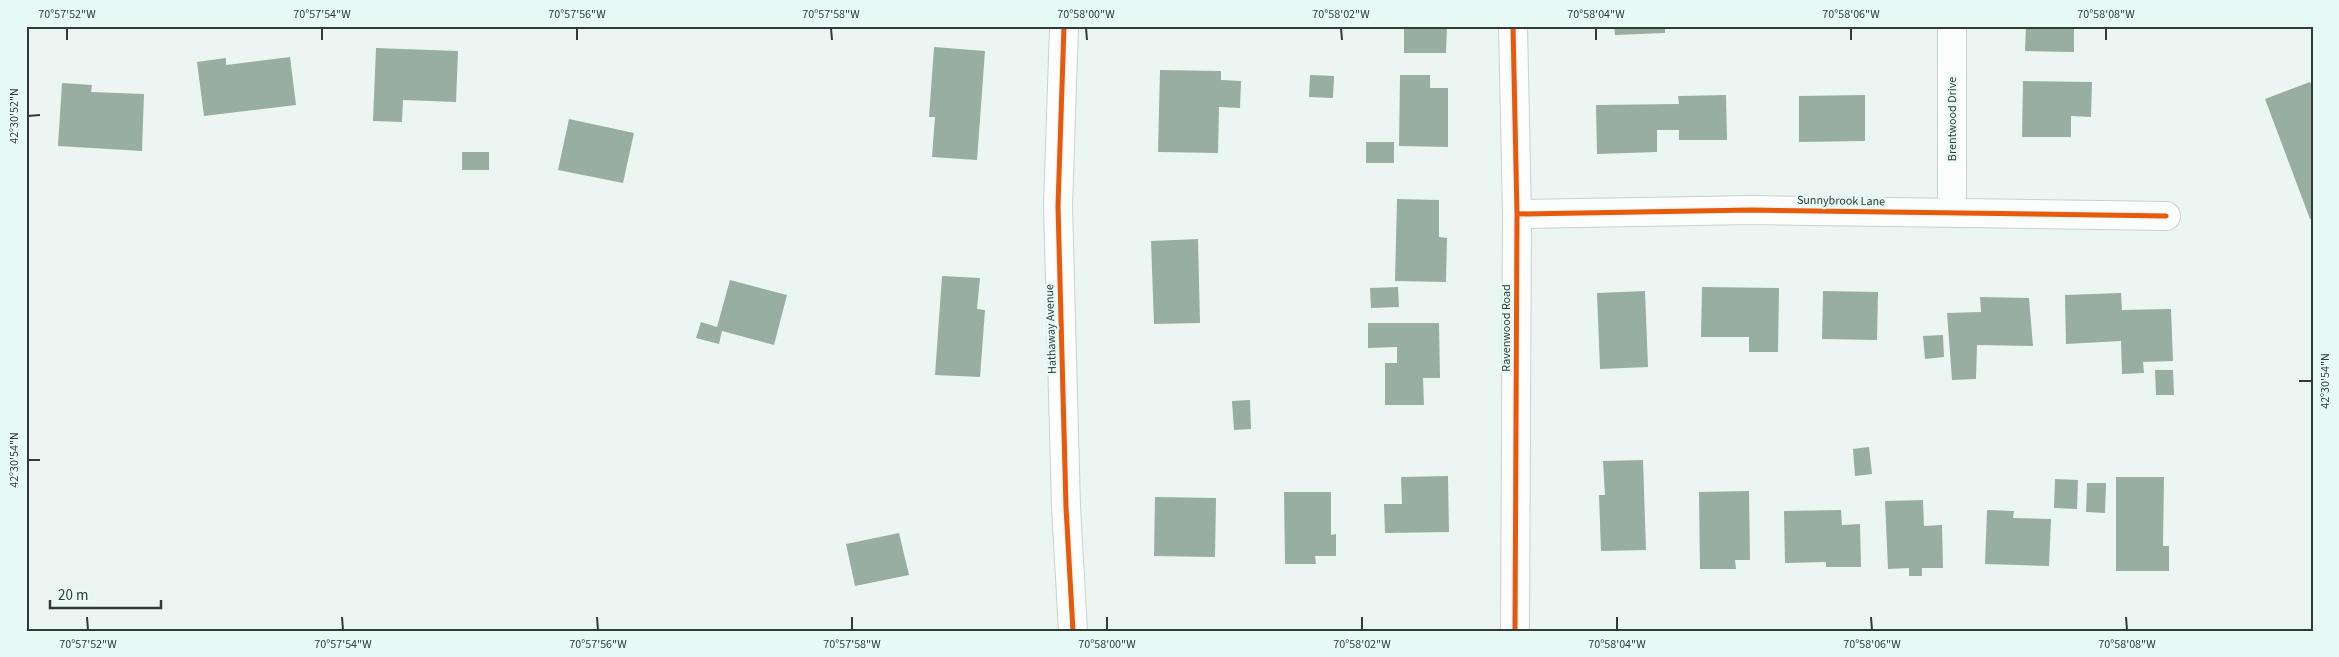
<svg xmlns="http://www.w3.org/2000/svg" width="2339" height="657" font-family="'Source Sans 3',sans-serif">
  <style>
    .building { fill: #97aea0 }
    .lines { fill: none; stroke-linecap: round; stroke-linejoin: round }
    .minor-casing { stroke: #c8d1cf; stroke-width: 30 }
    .minor { stroke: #fcfefd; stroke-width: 28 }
    .cycleway-casing { stroke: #e7faf6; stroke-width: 8 }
    .cycleway { stroke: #e8590c; stroke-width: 5 }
    .ticks { fill: none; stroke: #323a38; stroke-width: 2 }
    .labels { text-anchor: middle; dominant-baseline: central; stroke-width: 5; stroke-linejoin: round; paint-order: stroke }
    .street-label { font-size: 12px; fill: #323a38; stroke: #e7faf6 }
    .neatline { fill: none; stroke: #323a38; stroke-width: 2 }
    .ticks-label { font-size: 12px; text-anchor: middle; fill: #323a38 }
  </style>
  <rect width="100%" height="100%" fill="#ebf6f3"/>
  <path class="building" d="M1404,26H1447L1446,53H1404Z
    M1614,26H1665V33L1615,35Z
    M2026,26H2074V52L2025,51Z
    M934,47L985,51L977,160L932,157L935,117H929Z
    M376,48L458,51L456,102L403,100L402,122L373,121Z
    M290,57L296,105L204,116L197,62L226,58V65Z
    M1160,70L1221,71V80L1241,81L1240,108L1219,107L1218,153L1158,152Z
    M1310,75L1334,76L1333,98L1309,97Z
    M1400,75H1430V88H1448V147L1399,146Z
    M2023,81L2092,82L2091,117L2071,116V137H2022Z
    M2310,82L2313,90V218L2310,219L2265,99Z
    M62,83L92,85L91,92L144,94L142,151L58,146Z
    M1726,95L1727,140H1679V130H1657V152L1597,154L1596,105L1679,104L1678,96Z
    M1865,95V141L1799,142V96Z
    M569,119L634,133L623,183L558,170Z
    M1366,142H1394V163H1366Z
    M462,152H489V170H462Z
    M1397,199L1439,200V237L1447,238L1446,282L1395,281Z
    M1198,239L1200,323L1154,324L1151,241Z
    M942,276L980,278L977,309L985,310L980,377L935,375Z
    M730,280L787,295L774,345L722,331L719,344L696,338L701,322L717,327Z
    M1398,287L1399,307L1371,308L1370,288Z
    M1702,287L1779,288L1778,352H1749V337H1701Z
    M1645,291L1648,367L1600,369L1597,293Z
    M1823,291L1878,292L1877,340L1822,339Z
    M2121,293L2122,310L2171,309L2173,361L2143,362L2144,373L2122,374L2121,341L2066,344L2065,295Z
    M1980,297L2029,298L2033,346L1977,345L1976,379L1952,380L1947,313L1981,312Z
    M1368,323H1439L1440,378H1423L1424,405H1385V363H1397V347L1368,348Z
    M1943,335L1944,357L1925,359L1923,336Z
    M2155,370H2173L2174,395H2156Z
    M1250,400L1251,429L1234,430L1232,401Z
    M1869,447L1872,474L1855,476L1853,449Z
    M1643,460L1646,550L1601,551L1599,495H1605L1603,461Z
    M1448,476L1449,532L1385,533L1384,504H1402L1401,477Z
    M2116,477H2164L2163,546H2169V571H2116Z
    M2055,479L2078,480L2077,509L2054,508Z
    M2087,483H2106L2105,513L2086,512Z
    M1749,491L1750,560H1735L1736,569H1700L1699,492Z
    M1284,492H1331V535L1336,534V556H1315L1316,564H1285Z
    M1155,497L1216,498L1215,557L1154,556Z
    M1923,500L1924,526L1942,525L1943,568H1922V576H1909V568L1888,569L1885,501Z
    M1841,510L1842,525L1860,524L1861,567H1826V562L1785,563L1784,511Z
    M1987,510L2014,511L2013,518L2051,519L2049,566L1985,564Z
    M899,533L909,575L855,586L846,544Z"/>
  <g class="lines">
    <g class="minor-casing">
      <path id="minor" d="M1064,26L1058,206L1066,507L1073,631
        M1513,26L1517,214L1515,631
        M1952,213V26
        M1517,214L1752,210L2166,216"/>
    </g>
    <use href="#minor" class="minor"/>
    <g class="cycleway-casing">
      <path id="cycleway" d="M1064,26L1058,206L1066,507L1073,631
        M1513,26L1517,214L1515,631
        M1517,214L1752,210L2166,216"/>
    </g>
    <use href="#cycleway" class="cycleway"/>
  </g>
  <path class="ticks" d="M67,28V40M322,28V40M577,28V40M831,28L832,40M1086,28L1087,40M1341,28L1342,40M1596,28V40M1851,28V40M2106,28V40M28,116L40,115M2299,381H2312M28,460H40M87,617L88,630M342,617L343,630M597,617L598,630M852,617V630M1107,617V630M1362,617V630M1617,617V630M1871,617L1872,630M2126,617L2127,630"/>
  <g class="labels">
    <g class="street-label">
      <text transform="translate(1952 119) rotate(-90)">Brentwood Drive</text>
      <text transform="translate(1841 201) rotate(1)">Sunnybrook Lane</text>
      <text transform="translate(1506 328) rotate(-90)">Ravenwood Road</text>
      <text transform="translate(1051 329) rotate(-92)">Hathaway Avenue</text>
    </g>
  </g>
  <rect width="2339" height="657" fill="none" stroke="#e7faf6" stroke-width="55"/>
  <path d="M50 600v8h111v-8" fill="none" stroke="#323a38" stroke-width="2.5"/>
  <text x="58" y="600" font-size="15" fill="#323a38" stroke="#e7faf6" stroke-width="4" paint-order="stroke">20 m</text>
  <rect x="28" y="28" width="2284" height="602" class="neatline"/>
  <g class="ticks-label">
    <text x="67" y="18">70°57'52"W</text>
    <text x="322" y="18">70°57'54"W</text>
    <text x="577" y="18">70°57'56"W</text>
    <text x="831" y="18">70°57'58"W</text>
    <text x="1086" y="18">70°58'00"W</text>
    <text x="1341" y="18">70°58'02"W</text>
    <text x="1596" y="18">70°58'04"W</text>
    <text x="1851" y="18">70°58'06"W</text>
    <text x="2106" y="18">70°58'08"W</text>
    <text transform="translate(14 116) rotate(-90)" y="4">42°30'52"N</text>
    <text transform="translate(2325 381) rotate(-90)" y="4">42°30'54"N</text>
    <text transform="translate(14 460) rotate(-90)" y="4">42°30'54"N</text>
    <text x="88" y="648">70°57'52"W</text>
    <text x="343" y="648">70°57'54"W</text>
    <text x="598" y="648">70°57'56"W</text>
    <text x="852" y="648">70°57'58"W</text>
    <text x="1107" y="648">70°58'00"W</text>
    <text x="1362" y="648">70°58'02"W</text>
    <text x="1617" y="648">70°58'04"W</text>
    <text x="1872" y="648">70°58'06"W</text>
    <text x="2127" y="648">70°58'08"W</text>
  </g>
</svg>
